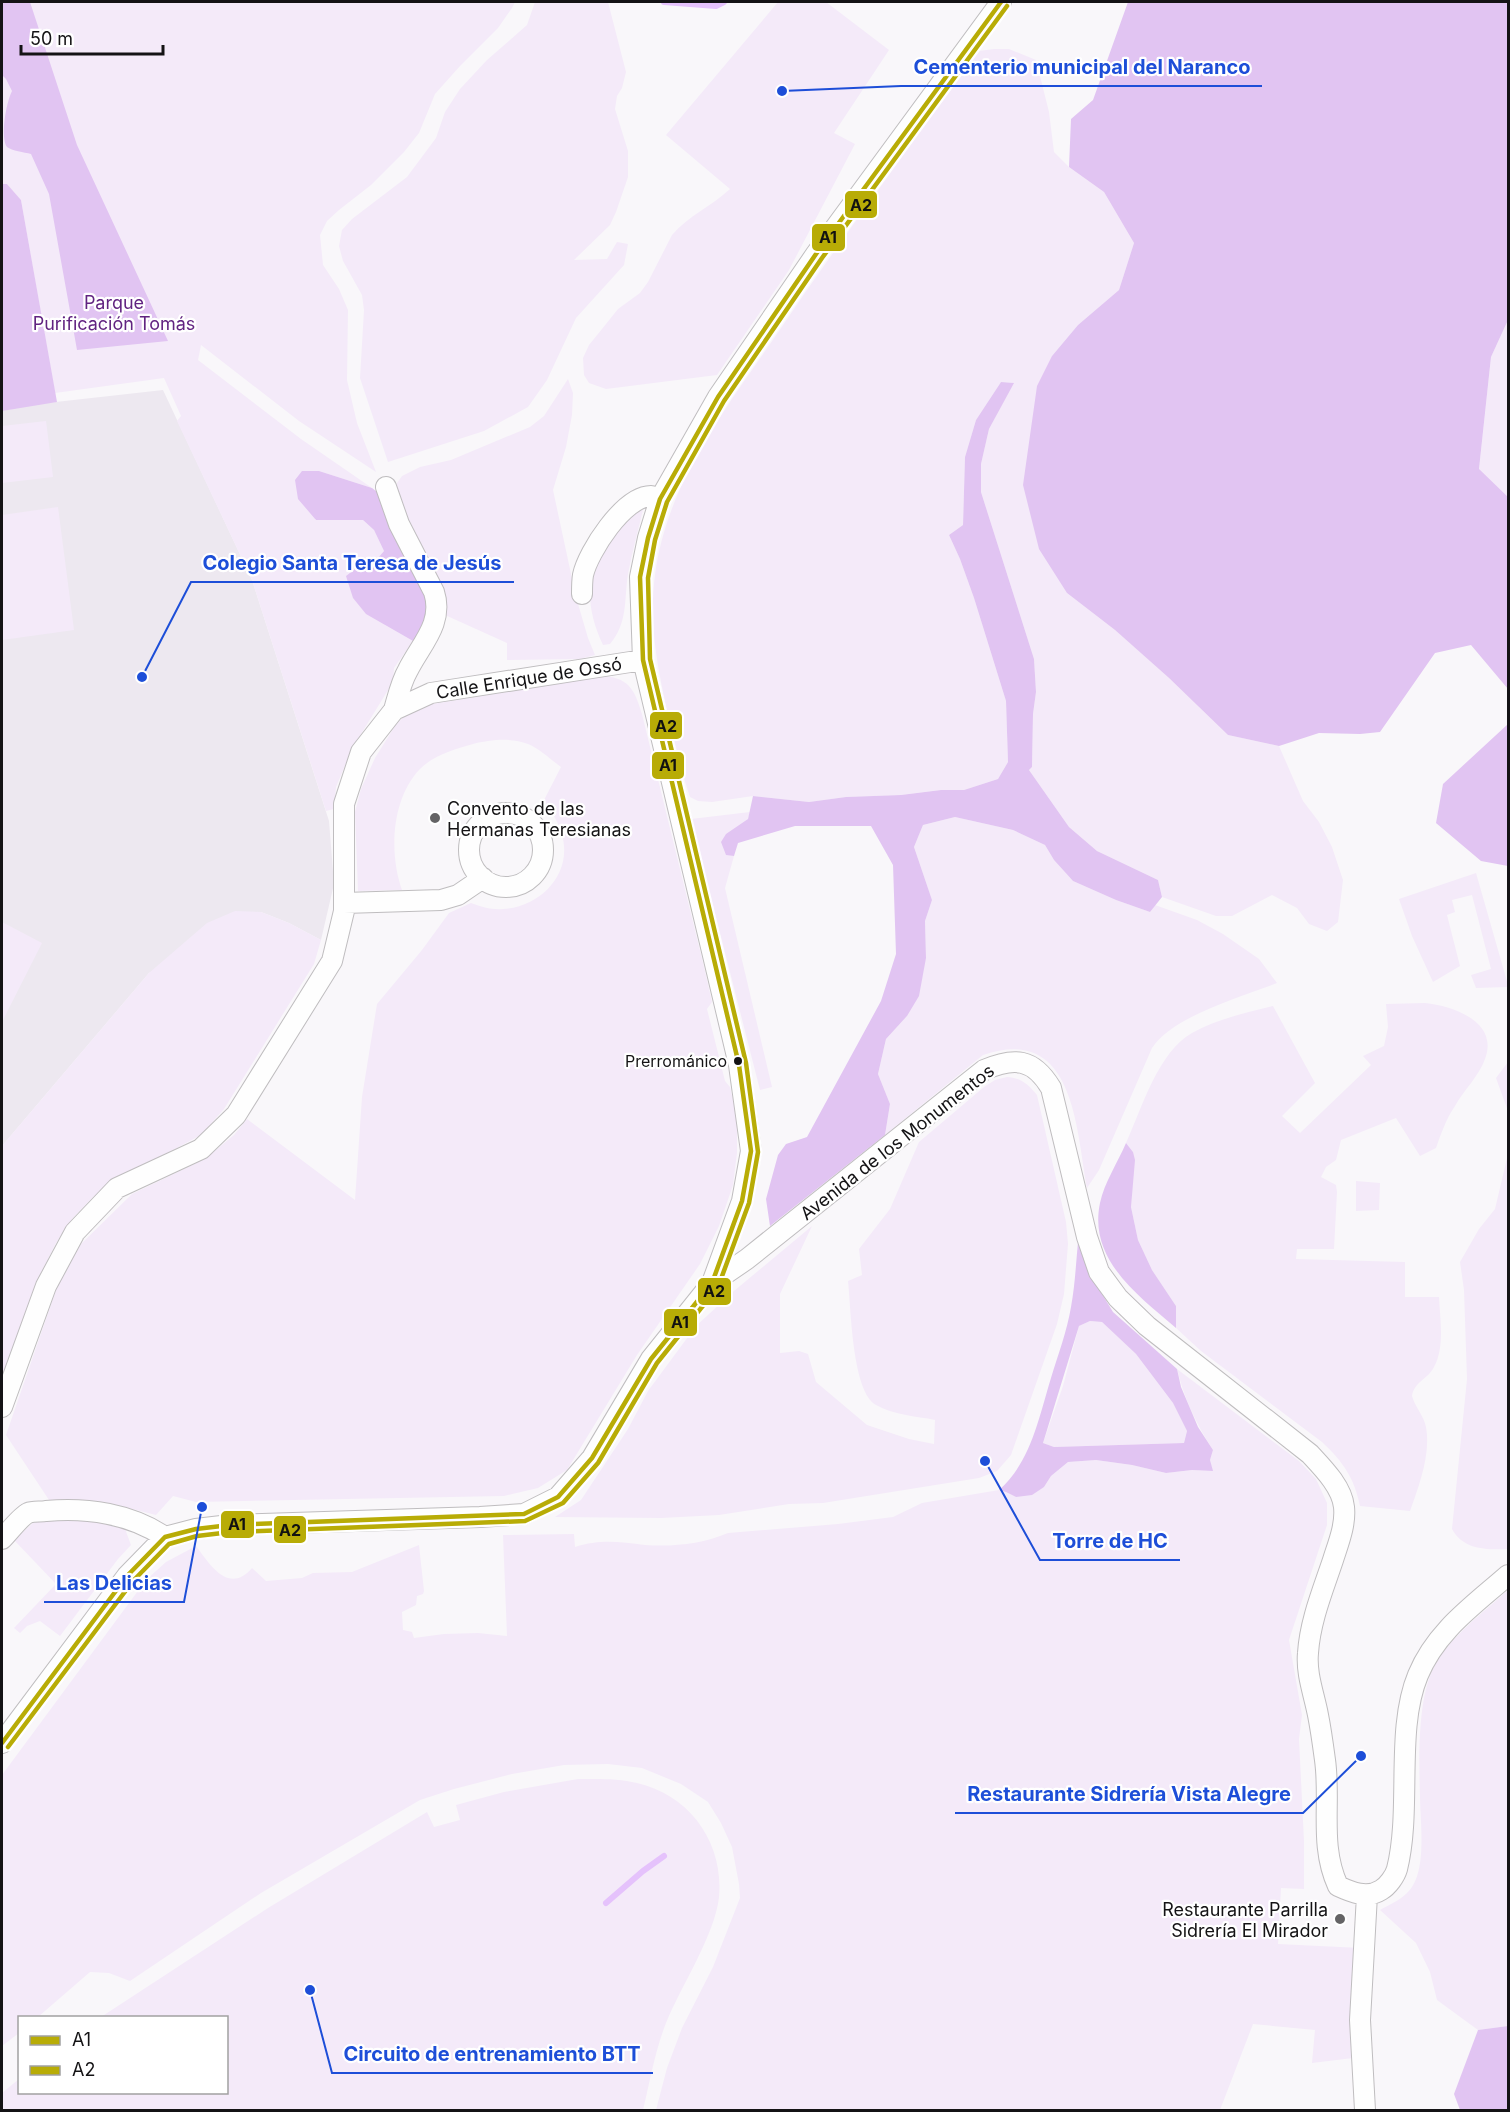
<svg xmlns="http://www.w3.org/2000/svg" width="1510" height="2112" font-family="Inter,sans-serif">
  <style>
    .built { fill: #ede8f0 }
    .green { fill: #f4eaf9 }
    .forest { fill: #e1c4f2; fill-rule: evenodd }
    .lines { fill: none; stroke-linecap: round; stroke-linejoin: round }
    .stream { stroke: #e5c2fc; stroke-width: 6 }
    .minor-casing { stroke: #bfbdbf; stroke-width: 22 }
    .minor { stroke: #fefefe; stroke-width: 20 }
    .bus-1-casing { stroke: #fff; stroke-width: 9 }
    .bus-2-casing { stroke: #fff; stroke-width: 9 }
    .bus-1 { stroke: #b8ac06; stroke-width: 4.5 }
    .bus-2 { stroke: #b8ac06; stroke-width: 4.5 }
    .poi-dot { fill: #646365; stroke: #fff; stroke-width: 2 }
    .bus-dot { fill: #141315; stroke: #fff; stroke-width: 2 }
    .labels { text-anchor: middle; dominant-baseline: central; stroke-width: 4.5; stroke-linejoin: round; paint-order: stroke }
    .bus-label { font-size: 16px; fill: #141315; stroke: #fff; text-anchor: end }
    .park-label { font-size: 18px; fill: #612381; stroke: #fff }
    .street-label { font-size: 18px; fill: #141315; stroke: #fff }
    .poi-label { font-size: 18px; fill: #141315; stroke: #fff; text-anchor: start }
    .leader { fill: none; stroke: #1d4ed8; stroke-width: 2 }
    .callout-dot { fill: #1d4ed8; stroke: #fff; stroke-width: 2 }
    .callout-label { font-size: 20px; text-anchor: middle; font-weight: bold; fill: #1d4ed8; stroke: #fff; stroke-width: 4.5; stroke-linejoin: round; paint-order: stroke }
    .line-badge { stroke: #fff; stroke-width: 2 }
    .pale-badge-label { font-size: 16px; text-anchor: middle; font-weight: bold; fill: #111 }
  </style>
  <rect width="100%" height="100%" fill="#f9f7fa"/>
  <path class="built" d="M163,390L252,580L329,821L334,884L321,940L289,923L261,912L149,973L2,1146V411L29,405Z"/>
  <path class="green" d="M2,2H515L512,8L498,28L460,66L435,94L419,133L404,152L371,185L339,210L327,221L320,235L323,265L339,289L348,310L347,380L357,423L376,472L299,421L201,345L198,360L301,439L372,488L319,471L315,520H363L374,530L384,551L372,565L358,566L385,625L413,641L394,668L393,682L353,747L336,787L334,809L326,811L252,580L177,421L181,416L164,378L55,393L21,200L7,184H2Z
    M535,2H608L626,72L622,88L617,96L615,109L628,151V177L616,212L610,225L574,260L607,259L617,242L628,244L624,265L576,318L547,380L528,407L484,431L388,462L360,378L364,310L362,295L343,261L339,246L342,230L352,219L407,177L436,138L445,112L460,89L487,60L527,25Z
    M778,2H826L889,50L834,133L855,144L789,270L717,375L606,389L589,383L584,375L583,358L589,345L602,329L618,309L640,293L648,282L672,235C688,216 712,206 730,189L666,135Z
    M994,49H1009L1036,60L1049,112L1054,152L1069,167L1104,192L1134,243L1119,290L1078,325L1052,356L1067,593L1115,630L1169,678L1228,735L1279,746L1303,801L1319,822L1332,847L1343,880L1338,922L1327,931L1309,924L1297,908L1272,895L1232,916H1216L1162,897L1158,880L1097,851L1069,827L1029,770L1032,767L1033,714L1036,692L1034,659L981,492V464L989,429L1013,383L1001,382L976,420L965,457L963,525L949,535L960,559L974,598L1006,701L1008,762L998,779L964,790H941L901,795L846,797L809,802L753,796L712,802L698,801L690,797C682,774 677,750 671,727C659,676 648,627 655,575C667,481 728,406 779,331C843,236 912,144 979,51Z
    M1508,320V497L1479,470L1491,357Z
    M568,379L573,393L572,415L566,447L553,490L576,597L588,638L595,655L580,659L507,660V643L445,615L408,527L396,490L397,483L402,476L420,467L451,460L530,427L544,416Z
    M46,421L53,477L2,483V426Z
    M58,507L74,630L2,640V515Z
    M643,510C638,531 632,552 628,574C624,600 628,623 610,644L603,645C582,600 585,561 621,525C628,518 633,511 643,510Z
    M605,676C631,679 635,692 642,714L705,971L712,1002L707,1009L725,1081L730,1087L737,1117V1153L733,1185L719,1226L700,1264L637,1355L567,1470L538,1488L504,1496L196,1502L173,1496L156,1515L108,1503L49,1500L6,1435L57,1287L65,1268L79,1246L132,1194L205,1159L234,1135L247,1119L355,1200L362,1097L377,1004L422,950L449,913L471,903C482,907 492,910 503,909C541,907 573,873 562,835C559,824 553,811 542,804L561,767C550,759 540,749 528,744C512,737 489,740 473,744C455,749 434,755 420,769C391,799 389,854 402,890L358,891L355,812L361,789L375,758L395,726L408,712L432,704Z
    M750,812L748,819L726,854L734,856L725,888L772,1087L760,1090L691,819Z
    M955,817L1013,830L1045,845L1054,860L1073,881L1116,900L1150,912L1155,905L1197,920L1223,934L1259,959L1277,983C1241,997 1173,1016 1152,1048L1099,1170L1087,1188C1076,1127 1074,1024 983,1055L885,1135L890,1104L878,1074L886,1039L907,1016L926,958L925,921L932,900L914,847L923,825Z
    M1476,873L1508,985V987L1476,988L1471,975L1491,969L1472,895L1452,900L1455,912L1447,915L1460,966L1433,982L1412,936L1399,899Z
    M235,911L261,912L289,923L321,940L314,964L224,1109L201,1135L109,1184L93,1197L72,1219L56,1243L41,1273L2,1383V1146L149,973L207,923Z
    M2,922L42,943L2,1022Z
    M1425,1003C1454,1006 1499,1022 1485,1059C1479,1076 1464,1090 1455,1106C1446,1119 1441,1134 1436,1148L1420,1156L1396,1118L1341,1140L1336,1160L1326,1167L1321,1177L1336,1185L1337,1192L1334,1249H1297L1296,1259L1405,1262V1297H1439C1440,1319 1445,1347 1434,1367C1428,1379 1414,1382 1412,1396C1415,1407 1424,1416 1426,1427C1431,1454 1419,1486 1410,1511L1360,1506C1354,1477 1343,1462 1322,1442L1201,1351L1176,1328V1306L1152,1270L1138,1240L1131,1207L1133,1152L1126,1143C1142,1108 1158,1052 1192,1033C1217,1019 1245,1013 1273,1006L1315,1083L1282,1116L1300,1133L1371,1065L1363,1056L1384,1046L1388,1027L1386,1004Z
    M1508,1062V1111L1496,1078Z
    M1007,1077C1021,1078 1028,1084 1037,1095L1066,1222L1068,1244L1064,1294L1057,1324L1011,1455L997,1471L979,1478L823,1503L789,1504L719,1515L661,1518L555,1517L581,1500L628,1429L648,1391L696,1326L734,1291L812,1226L780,1294V1353L799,1351L808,1354L816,1382L867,1425L909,1439L934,1444L935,1420C916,1416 893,1415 876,1405C852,1392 851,1308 848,1281L862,1275L859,1249L890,1209L919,1142L984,1087L995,1080Z
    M1508,1154V1549C1488,1550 1463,1550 1452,1529L1467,1379L1464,1290L1460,1262L1479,1229L1495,1209Z
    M1356,1181L1380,1183L1379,1210L1356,1211Z
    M1090,1321L1102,1322L1136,1354L1173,1403L1187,1431L1184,1443L1054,1447L1043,1443L1063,1386L1079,1326Z
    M1177,1369L1299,1461L1316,1479L1327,1503V1525L1289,1640L1302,1715L1299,1739L1304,1841V1889L1281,1888L1278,1944L1361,1948L1353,2058L1312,2063L1315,2030L1253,2024L1220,2110H656L667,2068L682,2028L713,1967L740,1898L739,1884L732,1847L721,1823L708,1802L681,1784L642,1768L608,1764L564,1765L512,1774L454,1789L420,1800L261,1893L130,1981L109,1973L90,1972L38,2017L20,2018L19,2033L2,2046V1775L146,1580L166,1562L196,1546C210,1565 229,1595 252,1568L266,1581L302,1578L313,1573L352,1572L419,1545L424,1591L423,1594L417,1596L416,1605L402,1612L403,1630L412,1632L414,1638L444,1634L478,1633L507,1636L503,1535L574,1534L575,1547C601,1539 619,1542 645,1545C673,1547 702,1544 728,1533L838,1524L893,1517L922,1503L999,1490L1006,1492L1016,1497L1044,1487L1051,1476L1068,1462L1096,1460L1132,1465L1166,1473L1192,1470L1212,1471L1210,1460L1213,1450C1196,1424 1184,1398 1177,1369Z
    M58,1517L88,1518L124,1526L131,1545L118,1559L60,1636L40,1621L27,1626L20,1633L14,1628L56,1584L14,1540L33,1523Z
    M1508,1590V2026L1478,2030L1437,2000L1430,1972L1416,1943L1380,1910C1389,1905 1400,1900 1407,1893C1428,1874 1420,1822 1420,1796C1419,1760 1417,1697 1435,1665C1452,1635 1483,1613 1508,1590Z
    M578,1779C597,1779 618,1778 637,1783C690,1795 724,1843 719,1897C715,1935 681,1986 666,2023C655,2051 650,2081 643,2110H2V2093L19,2079L20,2092H226V2018L101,2017L268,1908L427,1812L434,1827L460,1820L456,1805L504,1792Z"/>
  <path class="forest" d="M2,2H30L77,145L168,341L77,350L49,194L31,154C24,152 12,151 7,147C0,137 6,103 12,91L6,79L2,75Z
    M1128,2H1508V320L1491,357L1479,469L1508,497V689L1471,645L1435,653L1380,732L1360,734L1319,733L1279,746L1228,735L1169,678L1115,630L1067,593L1039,549L1023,485L1037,386L1052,356L1078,325L1119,290L1134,243L1104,192L1069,167L1071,119L1093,100Z
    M2,184H7L21,200L57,402L2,411Z
    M1001,382L1014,383L989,429L981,464V492L1034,659L1036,692L1033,714L1032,767L1029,770L1069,827L1097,851L1158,880L1162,897L1150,912L1116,900L1073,881L1054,860L1045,845L1013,830L955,817L923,825L914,847L932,900L925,921L926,958L919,996L907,1016L886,1039L878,1074L890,1104L885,1135L770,1226L766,1199L778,1155L786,1144L807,1137L881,1001L896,954L893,865L871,826H795L738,843L734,856L726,855L721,842L726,834L748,819L753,796L809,802L846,797L901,795L941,790H964L998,779L1008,762L1006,701L974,598L960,559L949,535L963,525L965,457L976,420Z
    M302,471H319L372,488L381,495L391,531L427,599L425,622L413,641L366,614L353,598L346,576L359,566L372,565L384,551L374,530L363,520H316L298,499L295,480Z
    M1508,724V866L1481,861L1436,823L1443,784Z
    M1126,1143L1133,1152L1135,1160L1131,1207L1138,1240L1152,1270L1176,1306V1328C1139,1296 1088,1260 1100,1203C1104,1183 1118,1162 1126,1143Z
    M1078,1242L1087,1269L1113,1312L1177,1369L1181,1387L1198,1427L1213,1450L1210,1460L1213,1471L1192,1470L1166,1473L1132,1465L1096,1460L1068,1462L1051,1476L1044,1487L1032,1495L1016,1497L1006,1492L999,1490C1031,1462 1039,1417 1051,1378C1058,1355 1067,1331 1071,1307C1075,1285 1076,1263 1078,1242ZM1090,1321L1102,1322L1136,1354L1173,1403L1187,1431L1184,1443L1054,1447L1043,1443L1079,1326Z
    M1508,2026V2110H1460L1454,2094L1478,2030Z"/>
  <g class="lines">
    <path class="stream" d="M664,2L716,6L724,2
      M606,1903L643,1871L664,1856"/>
    <g class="minor-casing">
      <path id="minor" d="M386,487L399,524L434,592C444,623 421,644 408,670C401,682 398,696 394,710
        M582,594C582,588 582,581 583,575C588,552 624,496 651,496C654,497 657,498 660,499
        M469 850a37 37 0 1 1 74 0a37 37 0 1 1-74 0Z
        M344,903L441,900L458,895L483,878
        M712,1283L742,1201L751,1151L739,1065L643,660L640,577L648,538L660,499L718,397L816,254L1001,2
        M2,1407L46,1286L75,1232L117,1188L201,1149L236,1115L332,961L344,911V804L361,752L394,710L431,693L643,660
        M2,1539C8,1533 21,1516 28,1513C33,1511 41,1512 46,1511C87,1507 131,1514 165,1537
        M2,1743L127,1576L165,1537L196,1529L230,1525L480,1517L524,1514L558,1497L592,1458L651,1359L712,1283L747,1259L984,1070C1014,1057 1033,1058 1051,1088L1087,1237L1099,1272L1118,1298L1147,1326L1310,1454C1323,1468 1342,1487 1344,1507C1346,1525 1338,1544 1333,1560C1323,1590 1310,1621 1308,1653C1306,1674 1314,1694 1318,1715C1321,1730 1323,1745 1325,1760C1331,1803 1319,1845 1338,1886C1351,1892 1367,1899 1381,1890C1388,1886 1395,1876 1397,1869C1412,1809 1395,1730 1418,1675C1436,1631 1474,1605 1508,1575
        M1365,2110L1360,2020L1367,1895"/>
    </g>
    <use href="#minor" class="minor"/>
    <g class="bus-1-casing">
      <path id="bus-1" d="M2,1743L127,1576L165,1537L196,1529L230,1525L524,1514L558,1497L592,1458L651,1359L712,1283L742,1201L751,1151L739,1065L643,660L640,577L648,538L660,499L718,397L816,254L1001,2"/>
    </g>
    <g class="bus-2-casing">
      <path id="bus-2" d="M8,1747L133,1581L169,1544L197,1536L231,1532L525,1521L563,1503L598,1463L657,1363L718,1287L749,1203L758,1152L746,1063L650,659L648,578L655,540L667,502L724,401L822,258L1007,6"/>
    </g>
    <use href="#bus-1" class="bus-1"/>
    <use href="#bus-2" class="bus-2"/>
  </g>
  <g class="poi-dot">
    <circle cx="435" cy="818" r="6"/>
    <circle cx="1340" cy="1919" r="6"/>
  </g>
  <circle class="bus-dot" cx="738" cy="1061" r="5"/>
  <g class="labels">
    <g class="bus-label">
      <text x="727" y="1061">Prerrománico</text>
    </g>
    <g class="park-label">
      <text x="114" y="302">Parque<tspan x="114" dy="21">Purificación Tomás</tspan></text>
    </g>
    <g class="street-label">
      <text transform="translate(529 678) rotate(-9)">Calle Enrique de Ossó</text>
      <text transform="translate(897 1142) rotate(-38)">Avenida de los Monumentos</text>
    </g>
    <g class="poi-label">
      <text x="447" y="808">Convento de las<tspan x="447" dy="21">Hermanas Teresianas</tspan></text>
      <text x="1328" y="1909" text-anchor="end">Restaurante Parrilla<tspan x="1328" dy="21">Sidrería El Mirador</tspan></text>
    </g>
  </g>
  <path class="leader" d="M782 91L901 86H1262M142 677L191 582H514M985 1461L1040 1560H1180M202 1507L184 1602H44M1361 1756L1303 1813H955M310 1990L332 2073H653"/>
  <g class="callout-dot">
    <circle cx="782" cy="91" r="6"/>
    <circle cx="142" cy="677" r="6"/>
    <circle cx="985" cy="1461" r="6"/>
    <circle cx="202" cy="1507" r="6"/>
    <circle cx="1361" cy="1756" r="6"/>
    <circle cx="310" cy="1990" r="6"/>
  </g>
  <g class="callout-label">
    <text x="1082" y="74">Cementerio municipal del Naranco</text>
    <text x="352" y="570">Colegio Santa Teresa de Jesús</text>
    <text x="1110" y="1548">Torre de HC</text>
    <text x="114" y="1590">Las Delicias</text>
    <text x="1129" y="1801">Restaurante Sidrería Vista Alegre</text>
    <text x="492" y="2061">Circuito de entrenamiento BTT</text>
  </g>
  <g class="line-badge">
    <rect x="844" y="190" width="34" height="29" rx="6" fill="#b8ac06"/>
    <rect x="811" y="223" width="35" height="29" rx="6" fill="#b8ac06"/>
    <rect x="649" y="711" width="34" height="29" rx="6" fill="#b8ac06"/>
    <rect x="651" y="751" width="34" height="29" rx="6" fill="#b8ac06"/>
    <rect x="697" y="1277" width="35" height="29" rx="6" fill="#b8ac06"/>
    <rect x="663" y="1308" width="35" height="29" rx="6" fill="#b8ac06"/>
    <rect x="220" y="1510" width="35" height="29" rx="6" fill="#b8ac06"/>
    <rect x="273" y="1515" width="34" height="29" rx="6" fill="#b8ac06"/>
  </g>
  <g class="pale-badge-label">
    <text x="861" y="211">A2</text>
    <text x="828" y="243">A1</text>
    <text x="666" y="732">A2</text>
    <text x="668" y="771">A1</text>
    <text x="714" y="1297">A2</text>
    <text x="680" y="1328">A1</text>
    <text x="237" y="1530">A1</text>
    <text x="290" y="1536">A2</text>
  </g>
  <rect width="1510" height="2112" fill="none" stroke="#141315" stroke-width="6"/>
  <rect x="18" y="2016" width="210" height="78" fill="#ffffff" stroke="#a1a1a1" stroke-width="1.5"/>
  <rect x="30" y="2036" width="30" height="9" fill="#b8ac06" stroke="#a1a1a1" stroke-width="1.5"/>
  <text x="72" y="2046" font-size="18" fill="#141315">A1</text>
  <rect x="30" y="2066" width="30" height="9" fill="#b8ac06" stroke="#a1a1a1" stroke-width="1.5"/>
  <text x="72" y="2076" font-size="18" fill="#141315">A2</text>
  <path d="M21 45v9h142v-9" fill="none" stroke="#141315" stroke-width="3"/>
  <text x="30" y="45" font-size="18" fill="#141315" stroke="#ffffff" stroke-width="4.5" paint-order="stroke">50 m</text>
</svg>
